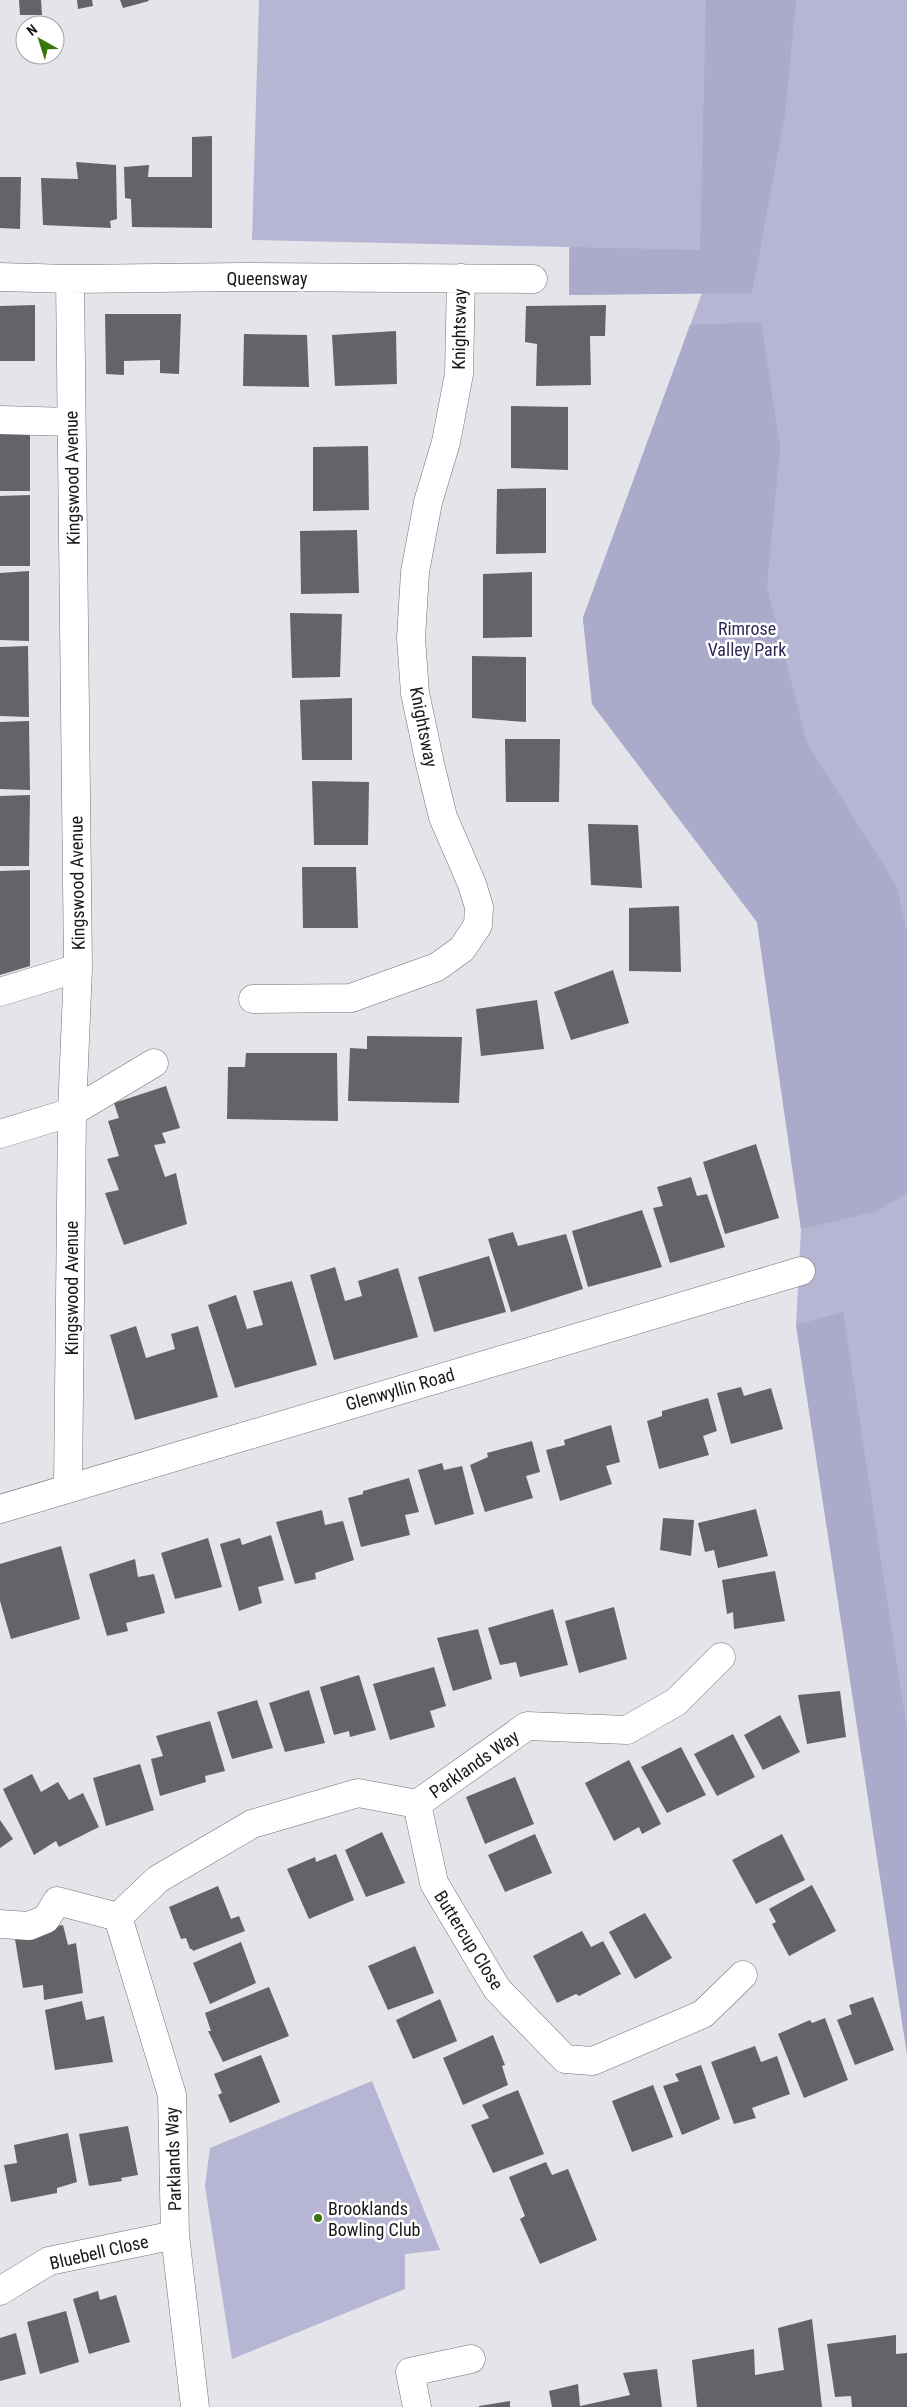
<svg xmlns="http://www.w3.org/2000/svg" width="907" height="2407" font-family="'Roboto Condensed',sans-serif">
  <style>
    .green { fill: #b6b5d4 }
    .forest { fill: #aaaaca }
    .building { fill: #636368 }
    .lines { fill: none; stroke-linecap: round; stroke-linejoin: round }
    .minor-casing { stroke: #727277; stroke-width: 29 }
    .minor { stroke: #fff; stroke-width: 28 }
    .poi-dot { fill: #38750c; stroke: #fff; stroke-width: 2 }
    .labels { text-anchor: middle; dominant-baseline: central; stroke-width: 5; stroke-linejoin: round; paint-order: stroke }
    .street-label { font-size: 18px; fill: #19191b; stroke: #fff }
    .park-label { font-size: 18px; fill: #2f2a55; stroke: #fff }
    .poi-label { font-size: 18px; fill: #19191b; stroke: #fff; text-anchor: start }
  </style>
  <rect width="100%" height="100%" fill="#e4e4ea"/>
  <path class="green" d="M259,0H907V2054L796,1325L801,1229L757,922L592,704L583,618L702,293L569,295V247L252,240Z
    M372,2081L440,2250L405,2254V2289L232,2359L205,2186L210,2148Z"/>
  <path class="forest" d="M706,0H796L785,115L752,293L569,295L570,247L700,250Z
    M761,322L780,447L767,587L807,743L897,887L907,934V1193L878,1211L801,1229L757,922L592,704L583,618L690,325Z
    M843,1312L907,1730V2054L796,1325Z"/>
  <path class="building" d="M19,0H41L42,15H20Z
    M77,0H92L93,6L78,9Z
    M120,0H148L149,1L123,8Z
    M212,136V228L132,227L131,199L125,198L124,167L149,165L148,177H192V137Z
    M76,162L116,165L117,219L110,221L111,228L43,225L41,178L78,179Z
    M0,177H21L20,229L0,228Z
    M35,305V361H0V306Z
    M606,305L605,336H590L591,385L536,386L537,344L525,342L526,306Z
    M105,314H181L179,374L160,373V360L124,361V375L106,374Z
    M396,331L397,384L335,386L332,335Z
    M244,334L307,335L309,387L243,386Z
    M511,406L568,407V470L511,468Z
    M0,423H30V491H0Z
    M368,446L369,510L313,511V447Z
    M546,488V553L496,554L497,489Z
    M30,495V566H0V496Z
    M357,530L359,593L301,594L300,531Z
    M29,571V641L0,640V573Z
    M532,572V637L483,638V574Z
    M290,613L342,614L340,677L292,678Z
    M28,646L29,717L0,716V647Z
    M472,656L526,657V722L472,718Z
    M352,698V760H302L300,700Z
    M29,721L30,790L0,789V722Z
    M505,739H560L559,802H506Z
    M312,781L369,782L368,845H314Z
    M30,795L29,866H0V796Z
    M588,824L638,825L642,888L591,885Z
    M302,867H356L358,928H303Z
    M30,870V966L0,975V871Z
    M679,906L681,972L629,971V908Z
    M613,970L629,1023L571,1040L554,992Z
    M537,1000L544,1049L481,1056L476,1009Z
    M367,1036L462,1037L459,1103L348,1101L350,1048L367,1049Z
    M246,1053H337L338,1121L227,1119L228,1067H245Z
    M166,1086L180,1128L162,1133L166,1143L154,1145L165,1177L176,1173L187,1224L124,1245L105,1193L119,1190L107,1159L119,1156L108,1121L119,1118L114,1103Z
    M756,1144L779,1218L725,1234L703,1162Z
    M691,1177L697,1196L707,1194L725,1247L670,1263L653,1208L663,1206L657,1187Z
    M642,1210L662,1267L588,1287L572,1231Z
    M513,1232L518,1246L566,1234L583,1289L511,1312L488,1239Z
    M489,1256L506,1312L434,1332L418,1277Z
    M335,1267L345,1301L362,1296L358,1281L398,1268L418,1337L334,1360L310,1275Z
    M292,1281L317,1365L235,1388L208,1305L236,1295L247,1329L263,1325L253,1291Z
    M136,1326L146,1358L175,1349L171,1334L198,1326L218,1397L135,1420L110,1335Z
    M741,1387L744,1396L771,1388L783,1429L731,1444L717,1393Z
    M708,1398L717,1431L703,1436L709,1455L659,1469L647,1421L662,1416V1411Z
    M611,1425L620,1462L606,1466L612,1484L560,1501L546,1450L565,1445L564,1440Z
    M532,1441L540,1472L526,1476L533,1498L485,1512L470,1465L488,1457L487,1453Z
    M442,1463L444,1470L462,1466L474,1514L435,1525L418,1470Z
    M409,1478L419,1512L405,1515L410,1535L361,1547L348,1498L363,1494V1491Z
    M756,1509L768,1556L718,1568L714,1550L705,1552L698,1523Z
    M322,1510L325,1525L343,1521L354,1560L315,1573L316,1579L295,1584L276,1522Z
    M663,1518L694,1520L691,1556L660,1550Z
    M271,1535L284,1580L258,1587L262,1603L239,1611L220,1544L240,1538L242,1545Z
    M208,1538L222,1587L175,1599L161,1553Z
    M61,1546L80,1619L11,1639L0,1601V1564Z
    M135,1559L138,1577L154,1574L165,1613L126,1623L128,1631L107,1636L89,1574Z
    M775,1571L785,1621L734,1629L733,1612L727,1614L722,1580Z
    M614,1607L627,1659L579,1673L565,1621Z
    M553,1609L568,1665L520,1677L516,1662L500,1665L488,1628Z
    M478,1629L492,1679L453,1691L437,1638Z
    M434,1667L446,1706L430,1711L435,1727L390,1740L373,1684Z
    M359,1675L376,1730L350,1737L349,1731L334,1735L320,1687Z
    M309,1690L325,1743L285,1752L269,1703Z
    M840,1691L846,1737L807,1744L798,1695Z
    M257,1700L273,1748L232,1759L217,1712Z
    M780,1715L800,1752L763,1770L744,1735Z
    M210,1721L225,1771L205,1776L206,1782L160,1796L151,1759L163,1756L156,1736Z
    M733,1734L755,1777L717,1796L694,1754Z
    M681,1747L706,1795L667,1813L641,1767Z
    M629,1760L661,1824L642,1834L639,1827L614,1841L585,1783Z
    M140,1764L154,1810L106,1826L93,1778Z
    M32,1774L41,1792L58,1782L69,1800L83,1793L99,1827L59,1847L56,1841L34,1855L3,1789Z
    M515,1777L534,1824L485,1844L466,1797Z
    M0,1820L13,1839L0,1848Z
    M382,1832L405,1883L366,1897L345,1850Z
    M535,1834L552,1873L505,1892L488,1855Z
    M782,1834L805,1880L756,1904L732,1860Z
    M336,1854L354,1900L309,1919L287,1869L315,1857L316,1862Z
    M812,1885L836,1931L789,1956L772,1924L776,1922L769,1909Z
    M218,1886L231,1919L239,1916L245,1931L193,1951L192,1949H190L186,1938L181,1939L169,1907Z
    M645,1913L672,1958L635,1979L609,1932Z
    M63,1925L68,1945L76,1943L83,1993L44,2000L43,1985L23,1988L14,1933Z
    M582,1931L591,1947L603,1941L621,1974L579,1996L576,1994L557,2003L533,1956Z
    M241,1942L256,1983L210,2004L193,1963Z
    M415,1946L434,1993L388,2010L368,1966Z
    M269,1987L289,2036L223,2062L208,2031H211L205,2013Z
    M873,1997L894,2050L855,2065L837,2020L852,2014L849,2005Z
    M440,1999L457,2041L413,2059L396,2020Z
    M82,2001L86,2020L104,2016L113,2062L55,2070L45,2010Z
    M825,2018L848,2080L804,2098L778,2034L810,2020L812,2023Z
    M493,2035L505,2065L502,2066L508,2085L463,2105L443,2058Z
    M755,2046L761,2062L777,2056L790,2094L752,2108L756,2118L734,2124L711,2062Z
    M261,2055L280,2102L230,2123L218,2095L222,2093L214,2074Z
    M701,2065L720,2119L682,2135L663,2086L679,2081L675,2074Z
    M653,2085L673,2137L632,2152L612,2101Z
    M518,2090L544,2154L493,2173L471,2125L489,2118L482,2105Z
    M128,2126L138,2175L121,2178L122,2181L89,2186L79,2134Z
    M68,2133L77,2182L57,2188V2193L11,2202L4,2165L17,2163L14,2145Z
    M546,2162L552,2175L568,2169L597,2240L540,2264L520,2219L525,2216L509,2177Z
    M98,2291L100,2300L116,2295L130,2342L89,2354L73,2299Z
    M66,2311L79,2362L40,2374L27,2322Z
    M812,2319L822,2407H697L692,2360L754,2349L755,2375L784,2370L778,2328Z
    M16,2333L26,2374L0,2381V2338Z
    M896,2335V2354L907,2353V2407H852L851,2396L835,2397L827,2344Z
    M657,2369L662,2407H552L549,2391L578,2384L580,2406L630,2395L623,2373Z
    M510,2401V2407H479V2406Z"/>
  <g class="lines">
    <g class="minor-casing">
      <path id="minor" d="M0,277L70,279L244,277L533,279
        M0,420L71,422
        M0,992L78,968
        M253,999L351,998L437,967L462,949L478,925L479,907L472,884L443,817L430,764L415,693L411,638L415,572L428,502L446,442L459,374L461,278
        M0,1134L72,1112L154,1063
        M68,1488L72,1112L78,968L70,279
        M0,1509L801,1271
        M417,1804L434,1883L497,1989L565,2059L593,2061L703,2014L743,1975
        M118,1917L158,1879L252,1824L358,1793L417,1804L527,1726L627,1730L676,1702L721,1657
        M0,1924L29,1926L46,1919L57,1901L118,1917L172,2095L175,2235L195,2407
        M0,2291L49,2261L175,2235
        M417,2407L410,2372L471,2359"/>
    </g>
    <use href="#minor" class="minor"/>
  </g>
  <circle class="poi-dot" cx="318" cy="2218" r="5"/>
  <g class="labels">
    <g class="street-label">
      <text x="267" y="278">Queensway</text>
      <text transform="translate(459 329) rotate(-89)">Knightsway</text>
      <text transform="translate(72 478) rotate(-91)">Kingswood Avenue</text>
      <text transform="translate(424 727) rotate(79)">Knightsway</text>
      <text transform="translate(77 883) rotate(-91)">Kingswood Avenue</text>
      <text transform="translate(71 1288) rotate(-90)">Kingswood Avenue</text>
      <text transform="translate(400 1389) rotate(-16)">Glenwyllin Road</text>
      <text transform="translate(474 1764) rotate(-35)">Parklands Way</text>
      <text transform="translate(469 1940) rotate(58)">Buttercup Close</text>
      <text transform="translate(173 2159) rotate(-92)">Parklands Way</text>
      <text transform="translate(99 2252) rotate(-13)">Bluebell Close</text>
    </g>
    <g class="park-label">
      <text x="747" y="628">Rimrose<tspan x="747" dy="21">Valley Park</tspan></text>
    </g>
    <g class="poi-label">
      <text x="328" y="2208">Brooklands<tspan x="328" dy="21">Bowling Club</tspan></text>
    </g>
  </g>
  <g transform="translate(40 40) rotate(321)"><circle r="24" fill="#ffffff" stroke="#a3a3a4"/>
  <path d="M0-4L9 19L0 12L-9 19Z" fill="#38750c"/>
  <text y="-8" font-size="14" font-weight="bold" text-anchor="middle" fill="#19191b">N</text>
  </g>
</svg>
